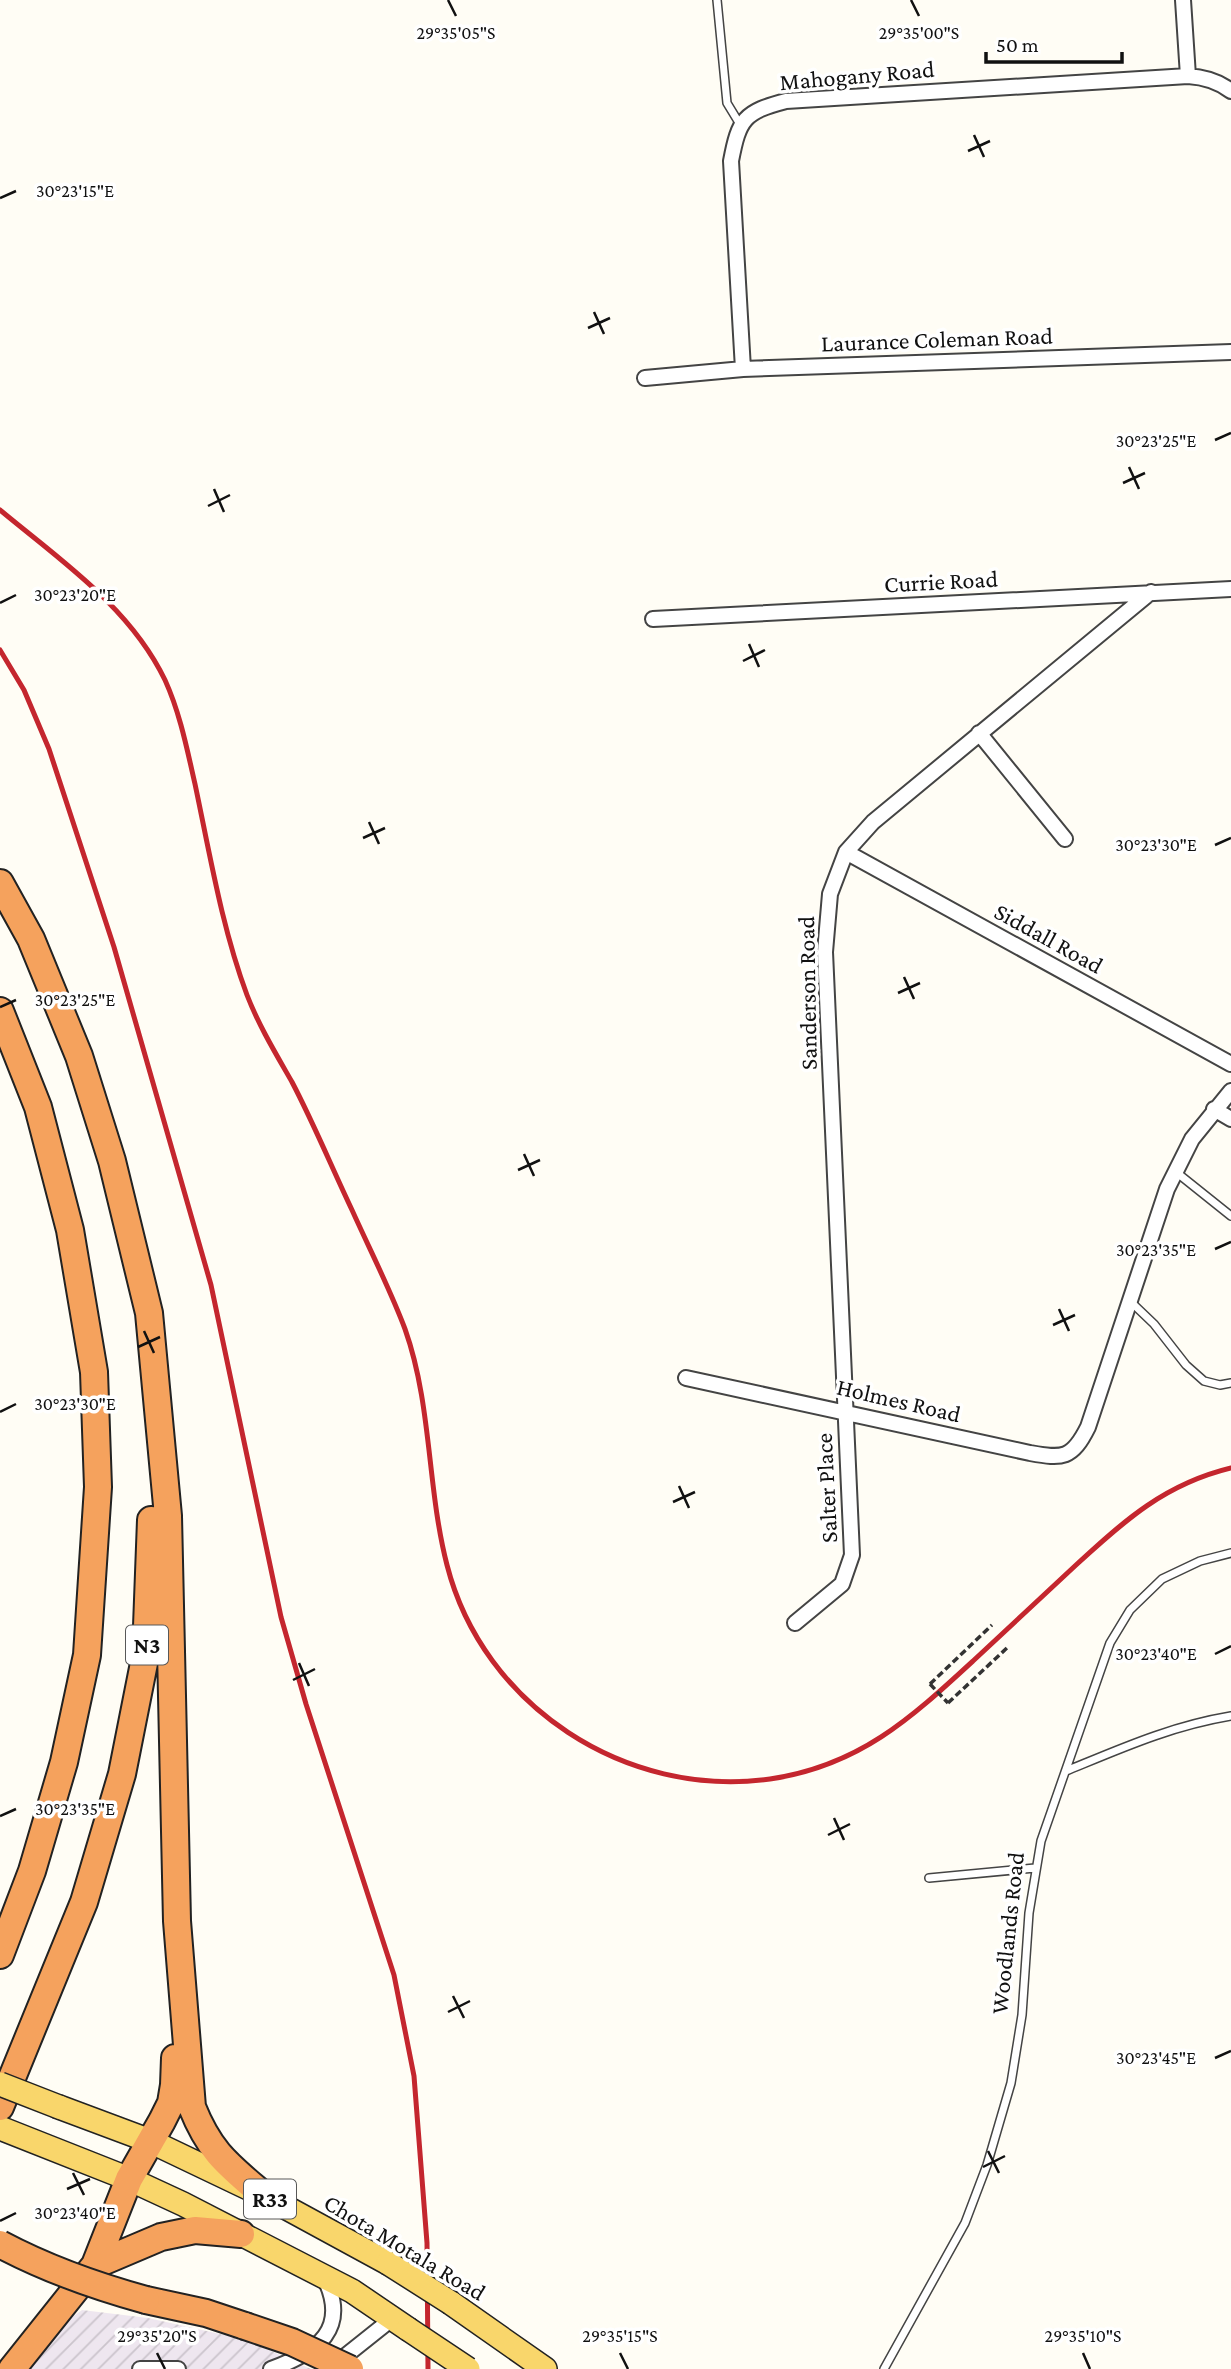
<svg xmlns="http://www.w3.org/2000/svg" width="1231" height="2369" font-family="'Crimson Pro',serif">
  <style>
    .industrial { fill: url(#industrial-furrows) }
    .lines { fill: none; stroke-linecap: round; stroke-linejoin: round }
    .service-casing { stroke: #444; stroke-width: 10 }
    .minor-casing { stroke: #444; stroke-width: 18 }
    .primary-casing { stroke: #222; stroke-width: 26 }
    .motorway-casing { stroke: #222; stroke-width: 30 }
    .path { stroke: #333; stroke-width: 3.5; stroke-dasharray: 7 3.5; stroke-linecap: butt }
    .service { stroke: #fff; stroke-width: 7 }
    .minor { stroke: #fff; stroke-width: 14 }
    .primary { stroke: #f9d66b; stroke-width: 23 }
    .motorway { stroke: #f5a25d; stroke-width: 26 }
    .rail { stroke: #c4262e; stroke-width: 5 }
    .primary-bridge-casing { stroke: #222; stroke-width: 26; stroke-linecap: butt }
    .motorway-bridge-casing { stroke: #222; stroke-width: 30; stroke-linecap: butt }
    .path-bridge { stroke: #333; stroke-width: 3.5; stroke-dasharray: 7 3.5; stroke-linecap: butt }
    .primary-bridge { stroke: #f9d66b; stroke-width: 23 }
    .motorway-bridge { stroke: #f5a25d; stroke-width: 26 }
    .ticks { fill: none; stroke: #111; stroke-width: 2.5 }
    .labels { text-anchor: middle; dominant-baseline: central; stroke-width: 7; stroke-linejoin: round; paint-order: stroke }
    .shield { fill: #fff; stroke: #585858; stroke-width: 2 }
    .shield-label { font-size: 23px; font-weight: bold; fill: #111 }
    .street-label { font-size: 24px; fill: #111; stroke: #fff }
    .ticks-label { font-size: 18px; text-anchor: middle; fill: #111; stroke: #fff; stroke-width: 7; stroke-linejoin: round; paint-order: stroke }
  </style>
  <defs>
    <pattern id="industrial-furrows" width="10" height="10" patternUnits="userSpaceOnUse" patternTransform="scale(1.75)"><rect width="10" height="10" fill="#eee6ef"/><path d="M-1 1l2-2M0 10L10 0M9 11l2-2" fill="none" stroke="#cbc4cc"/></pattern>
  </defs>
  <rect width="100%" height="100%" fill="#fffdf5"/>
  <path class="industrial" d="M82,2310L148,2318L247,2340L311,2369H16L34,2344Z"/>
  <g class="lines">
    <g class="service-casing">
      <path id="service" d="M717,0L727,103L741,126
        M1176,1172L1231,1216
        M1131,1302L1154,1324L1186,1365L1204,1381L1220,1385L1231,1383
        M1066,1771C1122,1748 1171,1726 1231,1716
        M929,1878L1035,1868
        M884,2369L965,2223L987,2165L1011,2083L1022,2015L1029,1913L1041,1841L1110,1643L1130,1610L1162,1579L1200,1561L1231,1553"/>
    </g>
    <g class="minor-casing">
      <path id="minor" d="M1183,0L1188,76
        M743,369L731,161C739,119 744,112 786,101L1188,76C1204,77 1218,81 1231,91
        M645,378L743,369L1231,352
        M653,619L1231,589
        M979,733L1065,839
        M846,852L1231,1064
        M1214,1109L1231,1119
        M686,1378L1030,1453C1063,1459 1072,1459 1088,1427L1167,1189L1192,1139L1231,1091
        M795,1623L842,1584L852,1555L825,952L830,894L846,852L873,822L1151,592
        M334,2365L393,2318
        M140,2369H178
        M271,2369C318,2352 350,2329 324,2277"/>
    </g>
    <g class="primary-casing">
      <path id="primary" d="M59,2107L150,2141L263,2195L388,2263
        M0,2128L129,2179L183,2204L352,2291L408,2329
        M451,2303L545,2369"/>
    </g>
    <g class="motorway-casing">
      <path id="motorway" d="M0,883L31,939L79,1056L112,1161L149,1313L168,1516L177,1921L192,2107C210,2152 227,2164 263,2195
        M0,1011L38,1107L70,1230L94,1372L98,1487L87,1655L64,1762L32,1871L0,1955
        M0,2107L84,1902L122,1774L146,1653L151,1520
        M95,2265L129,2179L162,2121L171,2103L174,2085L175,2058
        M146,2300L206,2313L245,2326
        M12,2369L95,2265L161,2237L195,2230L241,2234"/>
    </g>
    <path class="path" d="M930,1684L992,1625
      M948,1703L1008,1647"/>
    <use href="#service" class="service"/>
    <use href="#minor" class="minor"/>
    <use href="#primary" class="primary"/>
    <use href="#motorway" class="motorway"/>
    <path class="rail" d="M0,510C60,560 130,607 165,680C180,713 187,749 195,784C210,855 222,928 247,995C259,1026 276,1054 292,1082C314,1124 332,1168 352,1210C370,1250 390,1289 405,1329C432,1405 427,1488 447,1565C483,1706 626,1799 770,1779C859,1766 910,1719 973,1661C1007,1629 1042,1597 1076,1565C1125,1520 1165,1484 1231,1468
      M0,650L24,690L49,749L114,947L211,1285L281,1617L306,1704L394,1975L414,2076L427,2243L428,2369"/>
    <g class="primary-bridge-casing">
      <path id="primary-bridge" d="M0,2084L59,2107
        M388,2263L451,2303
        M408,2329L468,2369"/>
    </g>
    <g class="motorway-bridge-casing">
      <path id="motorway-bridge" d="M0,2244C47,2269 95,2286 146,2300
        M245,2326L292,2342L350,2369"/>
    </g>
    <path class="path-bridge" d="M930,1684L948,1703"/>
    <use href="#primary-bridge" class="primary-bridge"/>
    <use href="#motorway-bridge" class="motorway-bridge"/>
  </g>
  <path class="ticks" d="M448,0L456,16M911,0L919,16M974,135L984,157M968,151L990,141M0,198L16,191M594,312L604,334M588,328L610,318M1215,440L1231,433M1129,467L1139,489M1123,483L1145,473M214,489L224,512M208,506L230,495M0,603L16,595M749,644L759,667M743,661L765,650M369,822L379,844M363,838L385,828M1215,845L1231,838M904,977L914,999M898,993L920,983M0,1007L16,1000M524,1154L534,1176M518,1170L540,1160M1215,1249L1231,1242M1059,1309L1069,1331M1053,1325L1075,1315M144,1331L154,1353M138,1347L160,1337M0,1412L16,1404M679,1486L689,1508M673,1502L695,1492M1215,1654L1231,1646M299,1663L309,1686M293,1680L315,1669M0,1816L16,1809M834,1818L844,1840M828,1835L850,1824M453,1996L464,2018M448,2012L470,2001M1215,2058L1231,2051M988,2151L999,2173M983,2167L1005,2156M73,2173L84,2195M67,2189L90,2179M0,2221L16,2213M157,2353L165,2369M620,2353L628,2369M1083,2353L1090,2369"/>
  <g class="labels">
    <g class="shield">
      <rect x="126" y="1625.5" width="42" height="39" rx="5"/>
      <rect x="244" y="2179.5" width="52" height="39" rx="5"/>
    </g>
    <g class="shield-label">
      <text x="147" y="1645">N3</text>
      <text x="270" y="2199">R33</text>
    </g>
    <g class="street-label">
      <text transform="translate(857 75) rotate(-5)">Mahogany Road</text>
      <text transform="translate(937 339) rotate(-2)">Laurance Coleman Road</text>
      <text transform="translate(941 581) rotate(-3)">Currie Road</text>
      <text transform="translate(1049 938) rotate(29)">Siddall Road</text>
      <text transform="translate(807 993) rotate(-91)">Sanderson Road</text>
      <text transform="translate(899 1400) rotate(13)">Holmes Road</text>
      <text transform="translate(826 1488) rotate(-93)">Salter Place</text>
      <text transform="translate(1007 1933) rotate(-84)">Woodlands Road</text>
      <text transform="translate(405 2247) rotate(31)">Chota Motala Road</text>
    </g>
  </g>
  <g class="ticks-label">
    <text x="456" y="39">29°35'05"S</text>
    <text x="919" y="39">29°35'00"S</text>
    <text x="75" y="197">30°23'15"E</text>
    <text x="1156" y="447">30°23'25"E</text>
    <text x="75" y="601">30°23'20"E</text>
    <text x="1156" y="851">30°23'30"E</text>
    <text x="75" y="1006">30°23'25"E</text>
    <text x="1156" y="1256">30°23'35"E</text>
    <text x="75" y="1410">30°23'30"E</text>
    <text x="1156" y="1660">30°23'40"E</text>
    <text x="75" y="1815">30°23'35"E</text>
    <text x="1156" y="2064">30°23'45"E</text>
    <text x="75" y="2219">30°23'40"E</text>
    <text x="157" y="2342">29°35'20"S</text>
    <text x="620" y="2342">29°35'15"S</text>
    <text x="1083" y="2342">29°35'10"S</text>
  </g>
  <path d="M986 52v10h136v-10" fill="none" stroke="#111111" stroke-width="3.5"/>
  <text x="996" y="52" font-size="21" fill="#111111" stroke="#ffffff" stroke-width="5" paint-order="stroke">50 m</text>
</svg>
